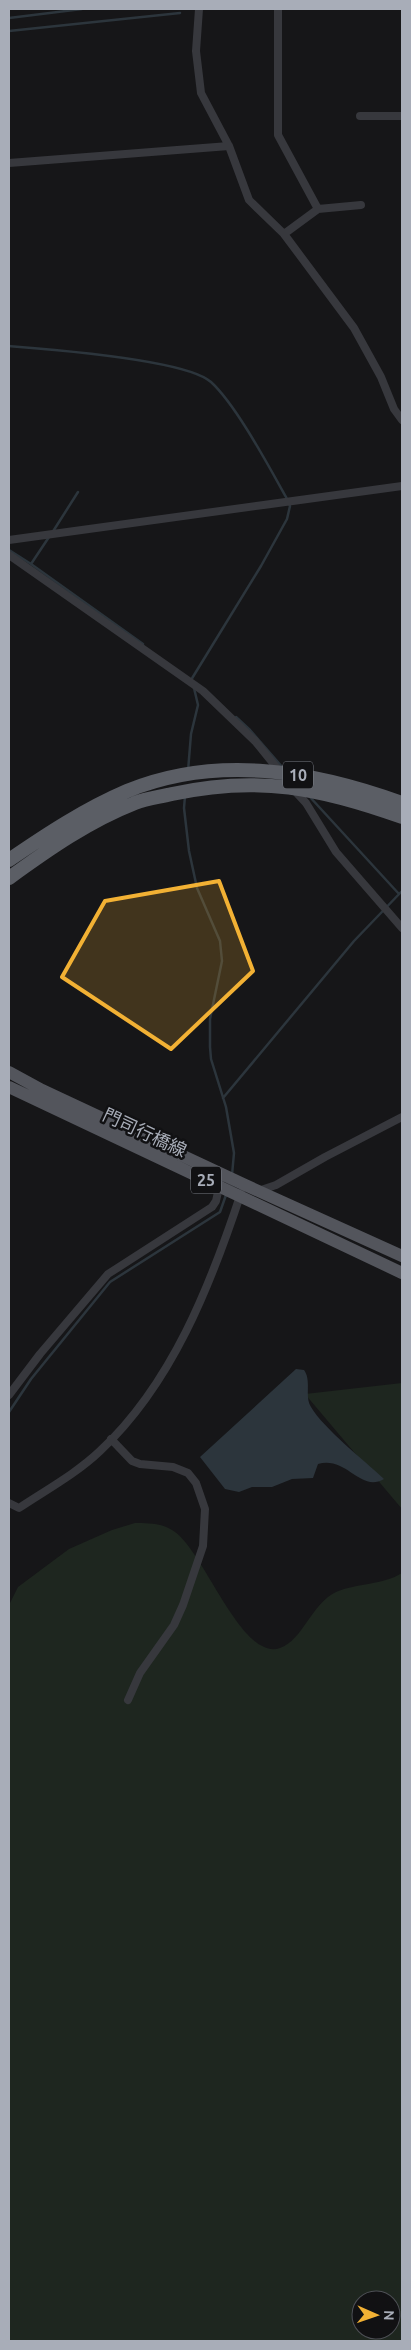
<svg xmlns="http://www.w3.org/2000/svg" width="411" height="2350" font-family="Ubuntu,'Noto Sans JP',sans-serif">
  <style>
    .green { fill: #1e261f; fill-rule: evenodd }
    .water { fill: #2c353c }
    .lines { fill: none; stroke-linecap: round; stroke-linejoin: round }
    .stream { stroke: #2c353c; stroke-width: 2.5 }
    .minor { stroke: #37383d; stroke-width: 8 }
    .primary { stroke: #53555c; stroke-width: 12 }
    .trunk { stroke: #5b5e65; stroke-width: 14 }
    .marked { fill: #f2b134; fill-opacity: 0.2; stroke: #f2b134; stroke-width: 4; stroke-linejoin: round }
    .labels { text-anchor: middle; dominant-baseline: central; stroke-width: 5; stroke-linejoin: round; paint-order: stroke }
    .shield { fill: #111113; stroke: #7b7e86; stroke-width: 1 }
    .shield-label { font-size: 16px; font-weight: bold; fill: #a8adb8 }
    .street-label { font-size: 18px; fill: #a8adb8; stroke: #111113 }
  </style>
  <rect width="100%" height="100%" fill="#161618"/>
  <path class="green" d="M402,1383V1509L305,1394Z
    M135,1523C147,1523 161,1523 172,1530C203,1547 241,1662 280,1648C303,1640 311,1604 336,1592C357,1583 383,1585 402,1573V2341H9V1605L18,1587L69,1549L112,1530ZM361,2300H391V2330H361Z"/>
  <path class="water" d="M296,1369L304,1370C312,1381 304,1396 311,1407C324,1429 364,1460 384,1479C360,1493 347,1456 318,1464L313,1478L292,1479L272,1487H252L239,1492L225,1489L200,1457Z"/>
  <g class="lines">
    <path class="stream" d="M9,18L82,9
      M9,31L180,13
      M9,346C47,349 186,359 211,382C236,405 268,465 286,497L290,506L287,519L261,566L191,680
      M52,533L78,492
      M49,537L31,564L143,644
      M9,550L31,564
      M236,717L250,730L283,768
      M188,771L191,734L198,705L194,688
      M185,796L184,808L189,851L197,888L220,941L222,961L210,1019V1047L211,1059L226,1107L234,1153L232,1175
      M309,796L399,894
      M223,1098L354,941L402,891
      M9,1412L31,1379L110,1282L220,1212L226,1195"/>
    <path class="minor" d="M199,9L196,51L201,93L229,146L249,200L284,234L354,328L381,377L394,409L402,420
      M278,9V135L318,209
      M360,116H402
      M9,163L229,146
      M284,234L318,209L361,205
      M9,540L402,486
      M9,555L203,691L255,741L281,773
      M294,790L306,803L336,852L402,928
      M258,1191L276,1185L325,1157L402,1117
      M9,1395L40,1354L108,1274L212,1207L216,1201L220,1183
      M111,1439L132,1461L140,1464L173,1467L188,1473L196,1483L205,1509L203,1546L183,1605L174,1625L140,1673L128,1700
      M9,1503L19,1508C46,1490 77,1473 100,1451C172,1384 211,1284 241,1193"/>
    <path class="primary" d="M9,1072L42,1090L243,1184L402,1256
      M9,1087L402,1273"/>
    <path class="trunk" d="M9,860C47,834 85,809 127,791C217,754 314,771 402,803
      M9,878C49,849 89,821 135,803C147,798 160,797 172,794C258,775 321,788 402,817"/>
  </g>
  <path class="marked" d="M219,881L253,971L171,1049L62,977L105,901Z"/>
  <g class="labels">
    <g class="shield">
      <rect x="283" y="761.5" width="30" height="27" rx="4"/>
      <rect x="191" y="1166.5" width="30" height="27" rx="4"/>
    </g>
    <g class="shield-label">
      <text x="298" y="775">10</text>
      <text x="206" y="1180">25</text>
    </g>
    <g class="street-label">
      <text transform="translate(145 1132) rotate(25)">門司行橋線</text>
    </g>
  </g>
  <rect width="411" height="2350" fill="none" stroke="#a8adb8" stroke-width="20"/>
  <g transform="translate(376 2315) rotate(92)"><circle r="24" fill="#111113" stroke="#4d4f55"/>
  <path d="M0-4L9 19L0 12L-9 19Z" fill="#f2b134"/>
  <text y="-8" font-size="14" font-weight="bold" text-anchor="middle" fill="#a8adb8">N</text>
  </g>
</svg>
